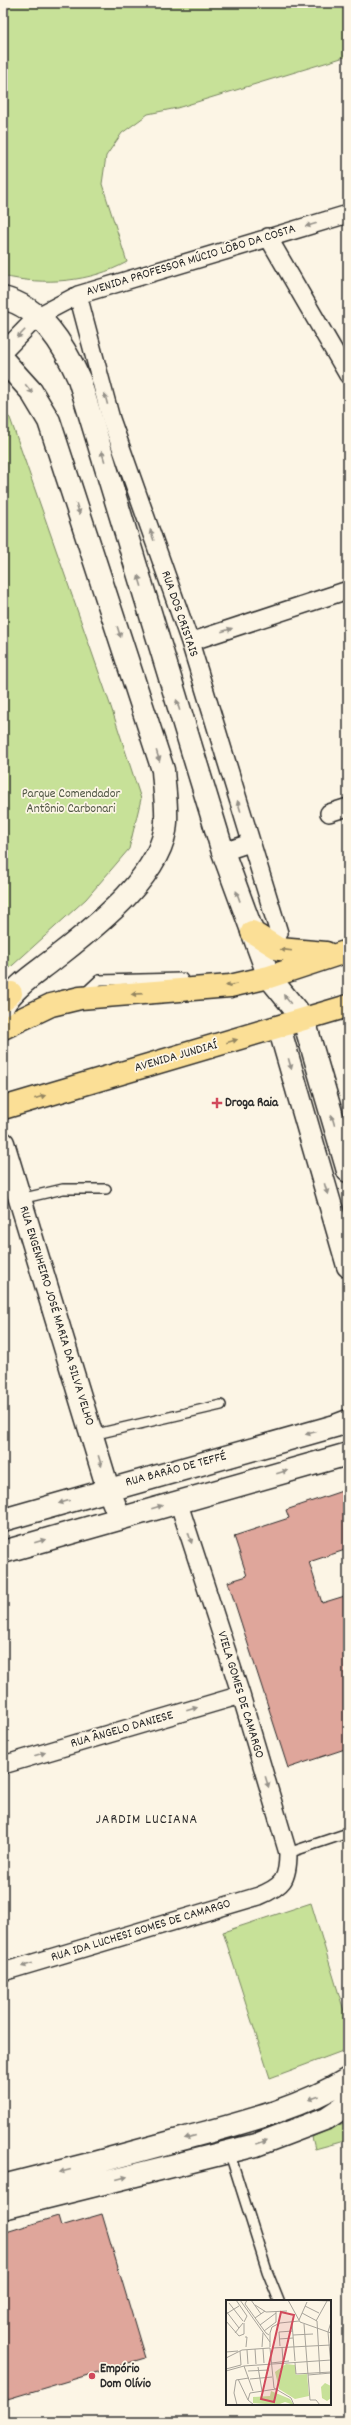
<svg xmlns="http://www.w3.org/2000/svg" width="351" height="2425" font-family="Dekko,sans-serif">
  <style>
    .green { fill: #c7e198; stroke: #798662 }
    .building { fill: #dfa69b; stroke: #2b2b2b }
    .lines { fill: none; stroke-linecap: round; stroke-linejoin: round }
    .lane-casing { stroke: #2b2b2b; stroke-width: 12 }
    .street-casing { stroke: #2b2b2b; stroke-width: 20 }
    .secondary-casing { stroke: #2b2b2b; stroke-width: 25 }
    .primary-casing { stroke: #2b2b2b; stroke-width: 25 }
    .lane { stroke: #fcf5e5; stroke-width: 9 }
    .street { stroke: #fcf5e5; stroke-width: 17 }
    .secondary { stroke: #fcf5e5; stroke-width: 22 }
    .primary { stroke: #fbdf96; stroke-width: 22 }
    .oneway { fill: #949088 }
    .oneway2 { fill: #938560 }
    .poi-dot { fill: #d1495b; stroke: #fcf5e5; stroke-width: 1.5 }
    .labels { text-anchor: middle; dominant-baseline: central; stroke-width: 3.5; stroke-linejoin: round; paint-order: stroke }
    .street-label { font-size: 13px; fill: #2b2b2b; stroke: #fcf5e5 }
    .park-label { font-size: 13px; fill: #525846; stroke: #fcf5e5 }
    .poi-label { font-size: 13px; font-weight: bold; fill: #2b2b2b; stroke: #fcf5e5; text-anchor: start }
    .neighbourhood-label { font-size: 14px; letter-spacing: 1px; fill: #2b2b2b; stroke: #fcf5e5 }
    .inset-road { fill: none; stroke: #a8a49b; stroke-width: 1 }
    .view { fill: #d1495b; fill-opacity: 0.15; stroke: #d1495b; stroke-width: 2 }
    .inset-edge { fill: none; stroke: #2b2b2b; stroke-width: 2 }
  </style>
  <rect width="100%" height="100%" fill="#fcf5e5"/>
  <filter id="ink" filterUnits="userSpaceOnUse"><feTurbulence type="fractalNoise" baseFrequency=".025" numOctaves="2"/><feDisplacementMap in="SourceGraphic" scale="8" xChannelSelector="R" yChannelSelector="G"/><feConvolveMatrix kernelMatrix="1 2 1 2 8 2 1 2 1" color-interpolation-filters="sRGB"/></filter>
  <g filter="url(#ink)">
    <path class="green" d="M3,3H348V56L177,108L148,114L122,133L106,156L102,184L127,262C91,282 44,286 3,276Z
      M3,412L10,418L111,707L141,799L129,849L86,899L3,974Z
      M311,1903L348,2024V2049L270,2078L223,1932Z
      M348,2121V2140L315,2149L312,2137Z"/>
    <path class="building" d="M348,1489V1549L309,1562L322,1603L348,1595V1748L288,1768L228,1582L247,1576L234,1536L289,1518L286,1510Z
      M102,2214L145,2358L4,2400L3,2233L58,2216L61,2226Z"/>
    <g class="lines">
      <g class="lane-casing">
        <path id="lane" d="M84,994L99,980L182,978L189,989
          M20,1199L63,1189H106
          M92,1435L221,1405
          M288,1853L348,1833
          M229,2151L267,2271L279,2301"/>
      </g>
      <g class="street-casing">
        <path id="street" d="M268,237L348,375
          M78,295L111,419L190,642L279,933
          M3,352L38,316L78,295L348,214
          M190,642L348,590
          M329,813L348,807
          M223,852L250,843
          M3,1765L241,1695
          M3,1972L259,1896C283,1886 288,1880 288,1853L241,1695L178,1501"/>
      </g>
      <g class="secondary-casing">
        <path id="secondary" d="M3,298C42,308 64,345 79,379L223,852L269,977L304,1020L348,1171
          M3,360L31,391L49,421L163,770C164,787 167,805 166,822C164,875 92,929 54,959C35,974 15,986 3,1006
          M279,1027L348,1266
          M3,1143L108,1489L120,1518
          M3,1520L335,1426L348,1421
          M3,1552L348,1454
          M3,2186C64,2171 125,2155 186,2138C241,2123 299,2109 348,2079
          M3,2208L256,2145L327,2118L348,2104"/>
      </g>
      <g class="primary-casing">
        <path id="primary" d="M252,932L279,949L326,953
          M3,1000L11,993
          M3,1028L51,1005L80,998L230,986L269,977L348,951
          M3,1108L348,1006"/>
      </g>
      <use href="#lane" class="lane"/>
      <use href="#street" class="street"/>
      <use href="#secondary" class="secondary"/>
      <use href="#primary" class="primary"/>
    </g>
    <defs><path id="oneway-solid" d="M-6-.8H1V-3.2L6.5 0L1 3.2V.8H-6Z"/></defs>
    <g class="oneway">
      <use href="#oneway-solid" transform="translate(311 225) rotate(164)"/>
      <use href="#oneway-solid" transform="translate(21 334) rotate(134)"/>
      <use href="#oneway-solid" transform="translate(29 389) rotate(51)"/>
      <use href="#oneway-solid" transform="translate(106 399) rotate(-105)"/>
      <use href="#oneway-solid" transform="translate(103 456) rotate(-107)"/>
      <use href="#oneway-solid" transform="translate(78 509) rotate(72)"/>
      <use href="#oneway-solid" transform="translate(152 535) rotate(-109)"/>
      <use href="#oneway-solid" transform="translate(140 581) rotate(-107)"/>
      <use href="#oneway-solid" transform="translate(227 630) rotate(-18)"/>
      <use href="#oneway-solid" transform="translate(119 632) rotate(72)"/>
      <use href="#oneway-solid" transform="translate(178 705) rotate(-107)"/>
      <use href="#oneway-solid" transform="translate(158 756) rotate(73)"/>
      <use href="#oneway-solid" transform="translate(239 806) rotate(-107)"/>
      <use href="#oneway-solid" transform="translate(238 896) rotate(-110)"/>
      <use href="#oneway-solid" transform="translate(287 999) rotate(-129)"/>
      <use href="#oneway-solid" transform="translate(290 1064) rotate(74)"/>
      <use href="#oneway-solid" transform="translate(333 1120) rotate(-106)"/>
      <use href="#oneway-solid" transform="translate(326 1189) rotate(74)"/>
      <use href="#oneway-solid" transform="translate(311 1433) rotate(165)"/>
      <use href="#oneway-solid" transform="translate(100 1461) rotate(73)"/>
      <use href="#oneway-solid" transform="translate(282 1472) rotate(-16)"/>
      <use href="#oneway-solid" transform="translate(64 1502) rotate(164)"/>
      <use href="#oneway-solid" transform="translate(157 1507) rotate(-17)"/>
      <use href="#oneway-solid" transform="translate(190 1538) rotate(72)"/>
      <use href="#oneway-solid" transform="translate(40 1541) rotate(-16)"/>
      <use href="#oneway-solid" transform="translate(192 1709) rotate(-16)"/>
      <use href="#oneway-solid" transform="translate(40 1754) rotate(-16)"/>
      <use href="#oneway-solid" transform="translate(267 1782) rotate(73)"/>
      <use href="#oneway-solid" transform="translate(27 1965) rotate(163)"/>
      <use href="#oneway-solid" transform="translate(314 2098) rotate(161)"/>
      <use href="#oneway-solid" transform="translate(190 2137) rotate(165)"/>
      <use href="#oneway-solid" transform="translate(262 2142) rotate(-20)"/>
      <use href="#oneway-solid" transform="translate(65 2171) rotate(166)"/>
      <use href="#oneway-solid" transform="translate(122 2178) rotate(-14)"/>
    </g>
    <g class="oneway2">
      <use href="#oneway-solid" transform="translate(286 950) rotate(-173)"/>
      <use href="#oneway-solid" transform="translate(231 985) rotate(170)"/>
      <use href="#oneway-solid" transform="translate(137 994) rotate(176)"/>
      <use href="#oneway-solid" transform="translate(232 1041) rotate(-16)"/>
      <use href="#oneway-solid" transform="translate(40 1097) rotate(-16)"/>
    </g>
  </g>
  <g class="poi-dot">
    <path d="M215 1097h4v4h4v4h-4v4h-4v-4h-4v-4h4z"/>
    <circle cx="92" cy="2376" r="4"/>
  </g>
  <g class="labels">
    <g class="street-label">
      <text transform="translate(191 261) rotate(-17)">AVENIDA PROFESSOR MÚCIO LÔBO DA COSTA</text>
      <text transform="translate(179 614) rotate(71)">RUA DOS CRISTAIS</text>
      <text transform="translate(176 1057) rotate(-16)">AVENIDA JUNDIAÍ</text>
      <text transform="translate(56 1316) rotate(73)">RUA ENGENHEIRO JOSÉ MARIA DA SILVA VELHO</text>
      <text transform="translate(176 1470) rotate(-15)">RUA BARÃO DE TEFFÉ</text>
      <text transform="translate(240 1695) rotate(73)">VIELA GOMES DE CAMARGO</text>
      <text transform="translate(122 1730) rotate(-16)">RUA ÂNGELO DANIESE</text>
      <text transform="translate(141 1931) rotate(-17)">RUA IDA LUCHESI GOMES DE CAMARGO</text>
    </g>
    <g class="park-label">
      <text x="71" y="794">Parque Comendador<tspan x="71" dy="15">Antônio Carbonari</tspan></text>
    </g>
    <g class="poi-label">
      <text x="225" y="1103">Droga Raia</text>
      <text x="100" y="2369">Empório<tspan x="100" dy="15">Dom Olívio</tspan></text>
    </g>
    <g class="neighbourhood-label">
      <text x="147" y="1820">JARDIM LUCIANA</text>
    </g>
  </g>
  <g transform="translate(226 2300)">
    <rect width="105" height="105" fill="#fcf5e5"/>
    <path d="M60,64L69,65L70,75L81,74L83,96L69,99L53,89L49,72ZM99,83L105,86V98L101,101L96,98L95,87ZM45,91L64,99L68,105L59,102L51,105L27,103V97L44,96Z" fill="#c7e198"/>
    <path class="inset-road" d="M10,0L21,16L18,22M14,0L44,42M21,0L19,4L40,33L43,35M25,0L35,14M62,0L74,22L105,33M77,0L105,1M3,3L17,21M29,5L40,12L61,11M79,6L93,13M0,11L13,28M76,13L91,21L94,74M0,14L13,6M29,18L39,11M73,20L81,2M0,21L13,36L18,34V23M90,21L101,1M105,22L102,32L105,66M66,23L69,61M78,24L84,100H90L94,105M34,25L50,13M38,31L50,22V11M9,33L17,23M67,35L87,34M19,37H21L20,47M53,39L67,38M54,46L53,32L67,31M36,47L37,33M44,47V33L46,27L54,23L73,21M56,47L57,62M44,48L48,88L65,98L68,105M46,48L105,45M29,49L30,64M37,49L38,63M21,50L22,64M14,51L15,65M0,52L12,51M0,58L16,50L44,48M45,63L63,61M69,63L70,74L105,72M18,66L27,91M32,67L36,91M0,69L15,65M0,71L18,66L105,60M22,71L43,70M82,75L105,73M12,79L22,100M24,79L46,77M11,105L8,93L10,80L23,78M28,105L22,100L24,93L50,89"/>
    <path class="view" d="M55,12L68,15L48,102L35,99Z"/>
    <rect width="105" height="105" class="inset-edge"/>
  </g>
  <rect width="351" height="2425" fill="none" stroke="#fcf5e5" stroke-width="16"/>
  <rect x="8" y="8" width="335" height="2409" fill="none" stroke="#2b2b2b" stroke-width="1.5" filter="url(#ink)"/>
</svg>
